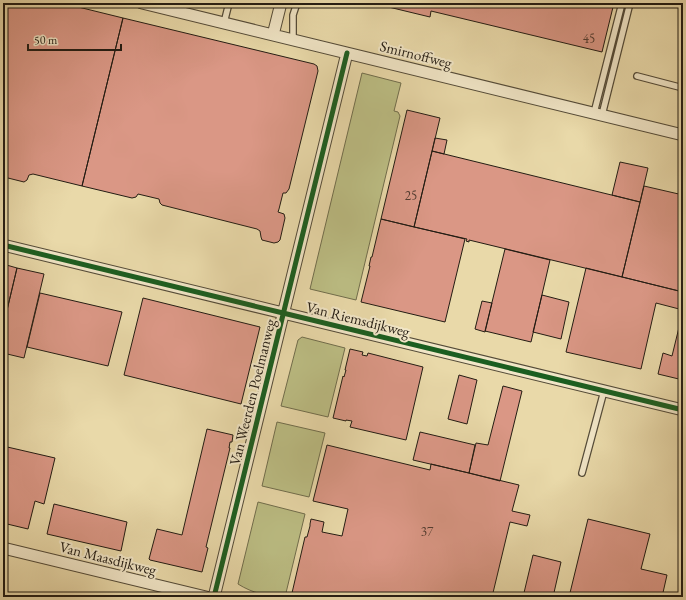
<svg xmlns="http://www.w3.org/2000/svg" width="686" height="600" font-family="'EB Garamond',serif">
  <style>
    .green { fill: #bcbe84; stroke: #706d4c }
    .building { fill: #da9785; stroke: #231c13 }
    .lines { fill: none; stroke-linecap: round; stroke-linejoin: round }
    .lane-casing { stroke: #544b38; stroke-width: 8 }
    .street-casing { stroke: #544b38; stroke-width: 13 }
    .lane { stroke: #f1e6c7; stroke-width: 5.5 }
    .street { stroke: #f1e6c7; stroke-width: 11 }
    .cycleway-casing { stroke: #f1e6c7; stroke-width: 8 }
    .cycleway { stroke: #1b5e20; stroke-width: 5 }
    .labels { text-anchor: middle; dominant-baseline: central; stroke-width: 4; stroke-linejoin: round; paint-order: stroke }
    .number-label { font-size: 13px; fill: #513b30 }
    .street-label { font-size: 15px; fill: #231c13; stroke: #f1e6c7 }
  </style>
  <rect width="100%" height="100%" fill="#e9d9a9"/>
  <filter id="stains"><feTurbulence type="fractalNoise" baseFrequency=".005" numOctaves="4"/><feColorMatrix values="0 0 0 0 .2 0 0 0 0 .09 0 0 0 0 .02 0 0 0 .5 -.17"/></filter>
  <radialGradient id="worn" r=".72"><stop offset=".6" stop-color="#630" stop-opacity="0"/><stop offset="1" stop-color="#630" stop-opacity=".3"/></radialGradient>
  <path class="green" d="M362,73L401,83L394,111L398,112L400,116L356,300L310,289Z
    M302,337L345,348L328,417L281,406L298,340Z
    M277,422L325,433L309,497L262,486Z
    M258,502L305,514L285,597C269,597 252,593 238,584Z"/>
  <path class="building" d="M3,3H62L123,18L82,186L33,174L29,175L27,180L24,182L8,178L5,176V170L3,167Z
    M372,3H614L602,52L431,11L430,17Z
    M123,18L314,64L317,66L318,71L289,189L286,193H283L279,209L278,212L284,214L285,218L280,240L278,242L274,243L262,240L261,237L260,231L257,229L162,205L160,203L159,199L138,194L136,197L132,198L82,186Z
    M407,110L440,118L414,227L381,219Z
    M435,138L447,140L444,154L432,151Z
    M432,151L640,202L622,277L469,240V242L466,241L467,239L414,227Z
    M620,162L648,168L640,202L612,195Z
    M644,186L683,195V292L622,277Z
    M381,219L465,239L445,322L361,302L370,266H369L371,257H372Z
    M505,249L550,260L531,342L485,331Z
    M3,264L17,268L3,327Z
    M17,268L44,274L24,358L3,353V327Z
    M586,268L683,292V310L656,303L641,369L566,352Z
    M40,293L122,312L108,366L27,347Z
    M542,295L569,302L561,339L533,332Z
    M143,298L260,327L241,404L124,375Z
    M482,301L492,303L485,332L475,329Z
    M683,311V380L658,374L663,353L672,356Z
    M350,349L363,352L362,355L367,356L368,353L423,367L406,440L350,427L352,421L346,420V421L333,418L343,376L344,377L346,370H345Z
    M459,375L477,380L467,424L448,419Z
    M503,386L522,391L500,481L469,473L476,443L488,445Z
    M207,429L233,435L232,442H230L229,448H230L206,547L208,548L202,572L150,560L149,559L157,529L182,535Z
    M420,432L475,445L469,473L413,460Z
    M327,445L430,470L431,464L519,485L512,511L530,515L527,526L510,522L492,597H309L292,593L305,537H307L310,526V524L311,519L324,522L322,532L342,536L348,509L313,501Z
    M3,446L55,458L44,504L35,501L28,529L3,523Z
    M54,504L127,522L121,551L47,534Z
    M588,519L650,534L641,569L667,575L662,597H569Z
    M533,555L561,562L553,597H523Z"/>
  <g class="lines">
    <g class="lane-casing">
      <path id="lane" d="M224,23L229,3
        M293,40V15L297,3
        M637,76L683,88
        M594,113L622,3
        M602,115L630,3
        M582,473L604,391"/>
    </g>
    <g class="street-casing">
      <path id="street" d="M142,3L683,135
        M273,35L281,3
        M3,245L283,313L683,410
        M3,548L206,597
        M214,597L347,53"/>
    </g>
    <use href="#lane" class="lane"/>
    <use href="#street" class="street"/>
    <g class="cycleway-casing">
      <path id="cycleway" d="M3,245L283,313L683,410
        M214,597L347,53"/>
    </g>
    <use href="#cycleway" class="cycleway"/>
  </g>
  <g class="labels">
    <g class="number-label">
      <text x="589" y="38">45</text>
      <text x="411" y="195">25</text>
      <text x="427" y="531">37</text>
    </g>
    <g class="street-label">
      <text transform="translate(416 54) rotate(14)">Smirnoffweg</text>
      <text transform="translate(358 319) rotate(14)">Van Riemsdijkweg</text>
      <text transform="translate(252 392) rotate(-76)">Van Weerden Poelmanweg</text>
      <text transform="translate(108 558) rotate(14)">Van Maasdijkweg</text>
    </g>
  </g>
  <rect width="686" height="600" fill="none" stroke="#e9d9a9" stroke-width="16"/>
  <rect x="4" y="4" width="678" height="592" fill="none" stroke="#231c13" stroke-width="2"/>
  <rect x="8" y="8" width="670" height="584" fill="none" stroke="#231c13"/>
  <path d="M28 44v6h93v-6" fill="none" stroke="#231c13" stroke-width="2"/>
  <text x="34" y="44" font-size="12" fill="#231c13" stroke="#f1e6c7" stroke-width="3" paint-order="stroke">50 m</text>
  <rect width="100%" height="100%" filter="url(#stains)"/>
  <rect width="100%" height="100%" fill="url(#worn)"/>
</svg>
